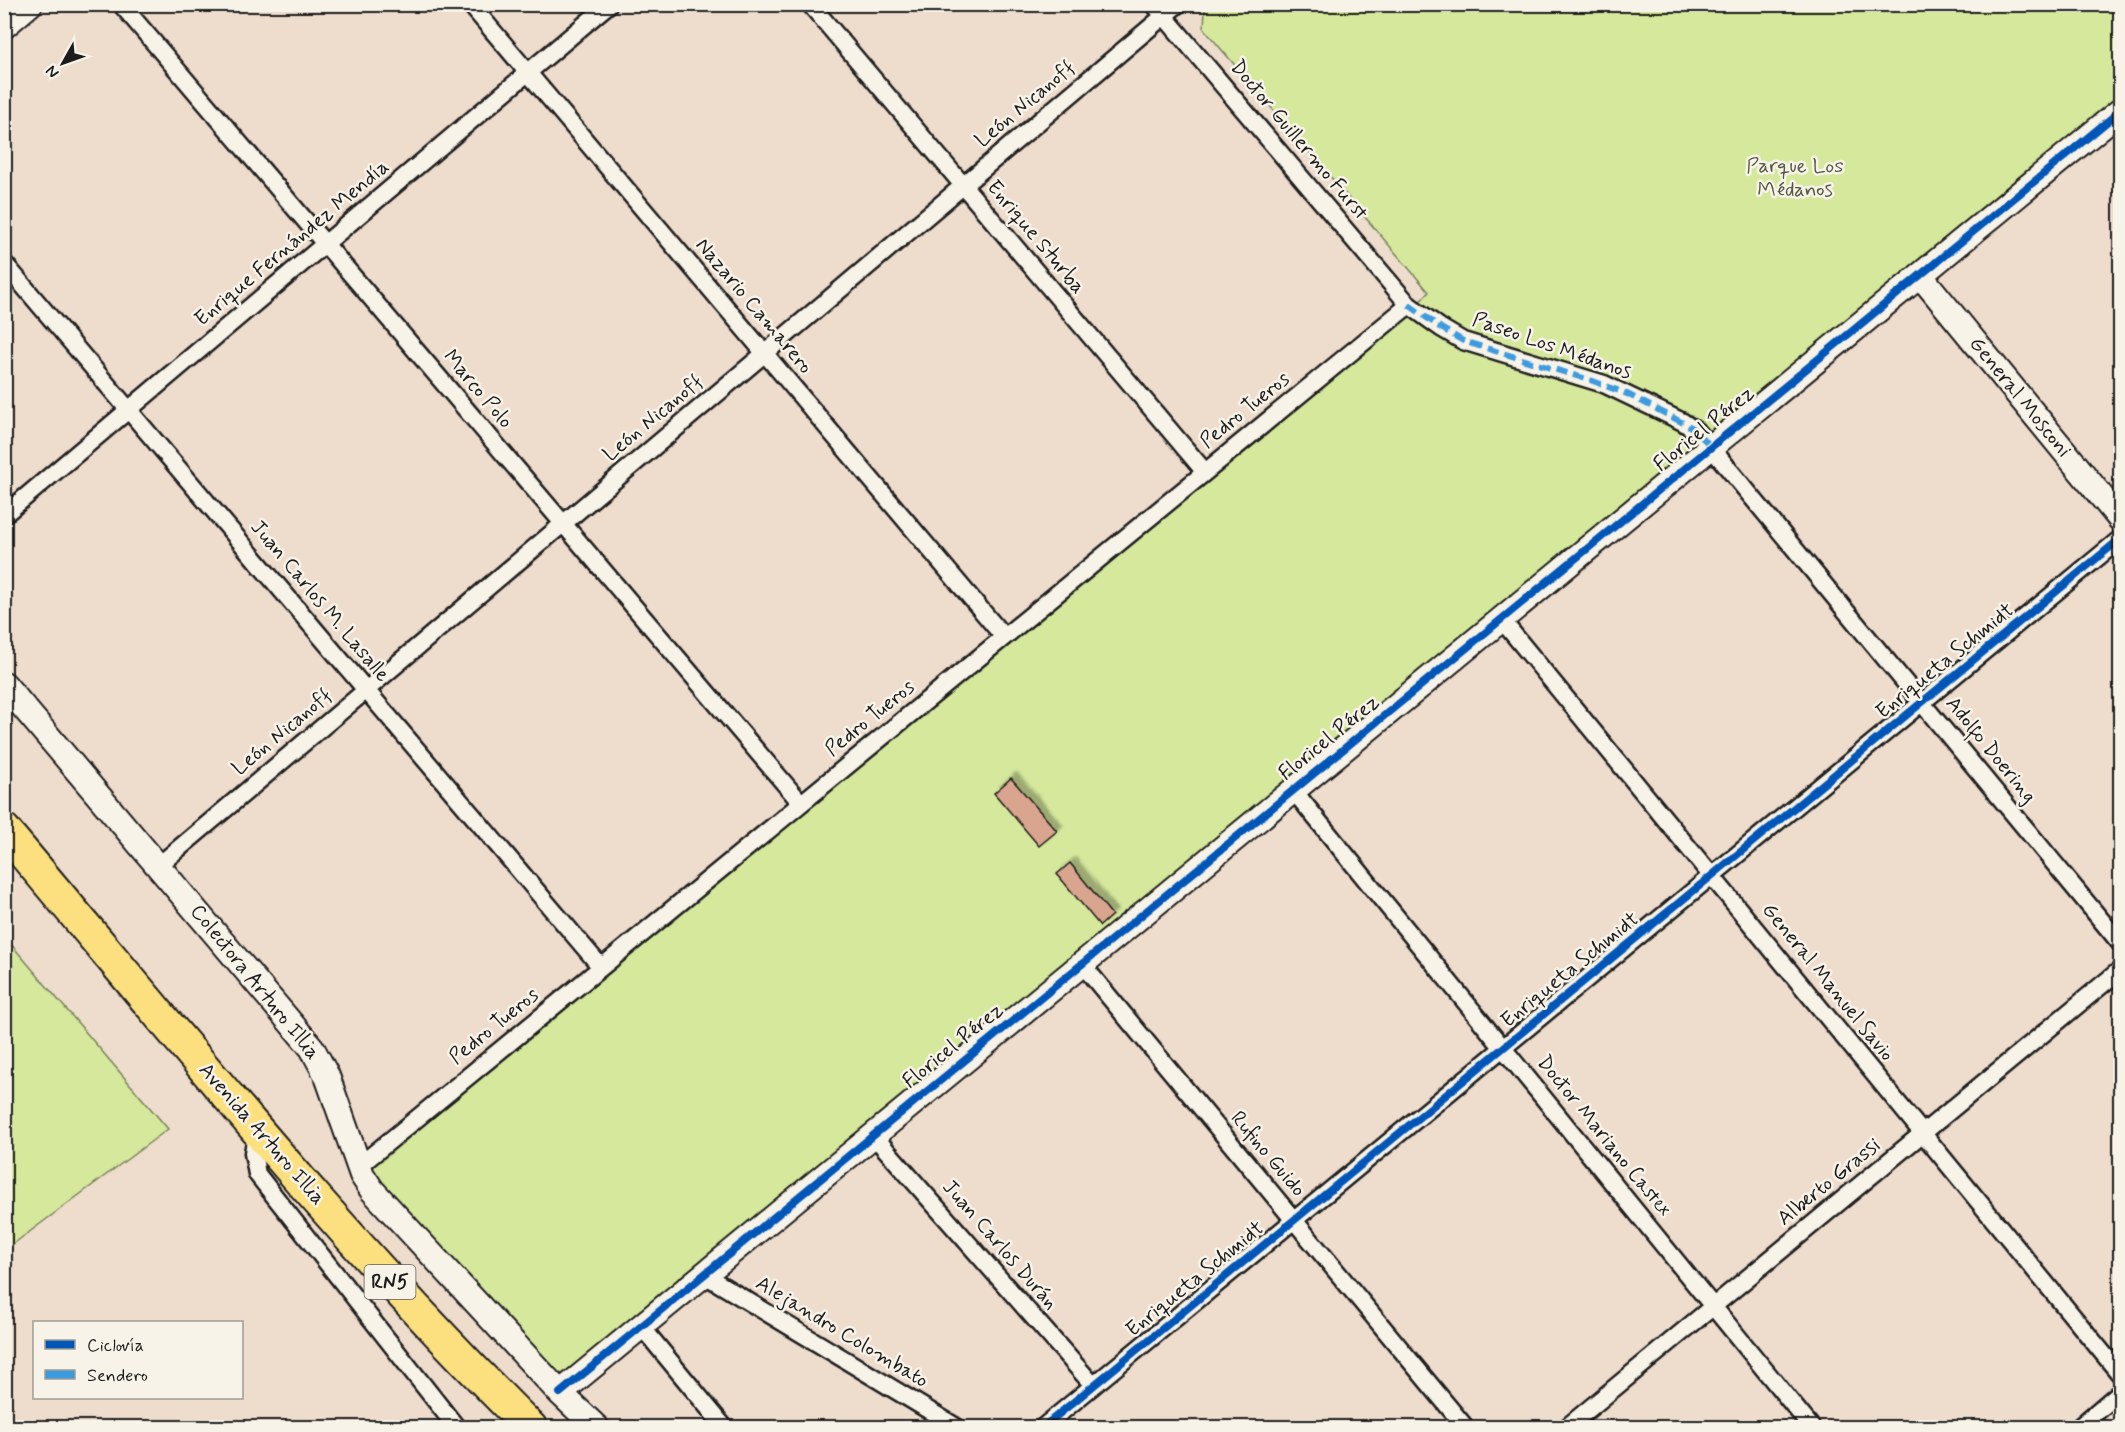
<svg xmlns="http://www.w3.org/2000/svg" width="2125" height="1432" font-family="Mynerve,sans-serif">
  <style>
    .green { fill: #d5e89c; stroke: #78825c; stroke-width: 1.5 }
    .building { fill: #daa58f; stroke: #1c1c1c; stroke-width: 1.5; filter: url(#shadow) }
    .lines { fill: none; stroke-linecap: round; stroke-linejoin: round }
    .street-casing { stroke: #1c1c1c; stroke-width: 21 }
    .secondary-casing { stroke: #1c1c1c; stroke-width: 28 }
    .highway-casing { stroke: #1c1c1c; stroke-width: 36 }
    .street { stroke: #f7f3e8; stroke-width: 16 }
    .secondary { stroke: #f7f3e8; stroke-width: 24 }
    .highway { stroke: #fce080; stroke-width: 32 }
    .quiet { stroke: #3c9bdf; stroke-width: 6; stroke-dasharray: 12 6; stroke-linecap: butt }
    .cycleway-casing { stroke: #f7f3e8; stroke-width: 11 }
    .cycleway { stroke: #0057b8; stroke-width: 8 }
    .labels { text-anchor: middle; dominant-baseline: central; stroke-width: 5; stroke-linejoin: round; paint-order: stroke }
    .shield { fill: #f7f3e8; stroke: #5e5c59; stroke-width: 1.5 }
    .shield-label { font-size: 20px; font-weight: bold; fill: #1c1c1c }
    .street-label { font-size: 21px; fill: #1c1c1c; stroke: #f7f3e8 }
    .park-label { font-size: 21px; fill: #545942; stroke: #f7f3e8 }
  </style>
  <defs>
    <filter id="shadow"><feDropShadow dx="5.5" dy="-5.5" stdDeviation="1.5" flood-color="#0004"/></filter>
  </defs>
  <rect width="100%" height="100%" fill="#eedccd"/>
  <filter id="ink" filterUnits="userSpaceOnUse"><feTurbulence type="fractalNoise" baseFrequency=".0167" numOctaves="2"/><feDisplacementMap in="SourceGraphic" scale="12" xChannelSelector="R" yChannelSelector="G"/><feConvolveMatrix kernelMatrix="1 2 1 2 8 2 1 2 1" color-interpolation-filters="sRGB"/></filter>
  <g filter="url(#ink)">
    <path class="green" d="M1210,5H2120V98L570,1371L562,1374L556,1371L375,1178L372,1165L1399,323L1429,292L1204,29L1205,8Z
      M4,936L168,1129L5,1250H4Z"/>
    <path class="building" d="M1011,778L1057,831L1039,846L994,793Z
      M1070,863L1112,915L1100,926L1057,874Z"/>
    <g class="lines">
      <g class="street-casing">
        <path id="street" d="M121,4L801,803
          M470,4L1004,637
          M810,4L1205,472
          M1154,4L1409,305L1441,328L1463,341L1604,384L1683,422L1699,433L2120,943
          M4,263L601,967
          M4,515L609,4
          M1501,619L2120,1374
          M1293,790L1812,1428
          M158,866L1178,4
          M1082,964L1466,1428
          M257,1129L253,1153L257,1174L457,1428
          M873,1135L1093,1385
          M359,1166L1409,305
          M703,1274L958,1428
          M641,1326L725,1428
          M1042,1428L2120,539
          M1566,1428L2120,970
          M2078,1428L2120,1392"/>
      </g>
      <g class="secondary-casing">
        <path id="secondary" d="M4,26L30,4
          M1920,275L2120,519
          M4,684L312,1048L327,1076L362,1175L372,1190L560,1393L597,1428
          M560,1393L2120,111"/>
      </g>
      <g class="highway-casing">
        <path id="highway" d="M4,830C176,1033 342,1241 531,1428"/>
      </g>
      <use href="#street" class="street"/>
      <use href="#secondary" class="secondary"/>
      <use href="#highway" class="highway"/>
      <path class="quiet" d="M1409,305L1441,328L1463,341L1593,381L1627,394L1691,427L1712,447"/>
      <g class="cycleway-casing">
        <path id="cycleway" d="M560,1393L2120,111
          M1042,1428L2120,539"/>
      </g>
      <use href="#cycleway" class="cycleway"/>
    </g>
  </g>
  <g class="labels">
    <rect class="shield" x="364.5" y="1265" width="51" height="34" rx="4.5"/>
    <g class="shield-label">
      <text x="390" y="1282">RN5</text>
    </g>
    <g class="street-label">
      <text transform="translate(1025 104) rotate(-40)">León Nicanoff</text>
      <text transform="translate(1299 140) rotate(50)">Doctor Guillermo Furst</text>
      <text transform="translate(1036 237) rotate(50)">Enrique Sturba</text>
      <text transform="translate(292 243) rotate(-40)">Enrique Fernández Mendía</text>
      <text transform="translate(754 306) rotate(50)">Nazario Camarero</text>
      <text transform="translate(1552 346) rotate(19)">Paseo Los Médanos</text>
      <text transform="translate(478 389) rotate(50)">Marco Polo</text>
      <text transform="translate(2020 397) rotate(51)">General Mosconi</text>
      <text transform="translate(1245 410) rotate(-39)">Pedro Tueros</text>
      <text transform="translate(653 418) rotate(-40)">León Nicanoff</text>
      <text transform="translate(1704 429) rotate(-39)">Floricel Pérez</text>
      <text transform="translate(320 601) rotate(50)">Juan Carlos M. Lasalle</text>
      <text transform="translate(1945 661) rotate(-39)">Enriqueta Schmidt</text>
      <text transform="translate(870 718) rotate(-39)">Pedro Tueros</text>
      <text transform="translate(282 732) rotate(-40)">León Nicanoff</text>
      <text transform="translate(1329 738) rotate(-39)">Floricel Pérez</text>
      <text transform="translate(1991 750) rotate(51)">Adolfo Doering</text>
      <text transform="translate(1570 970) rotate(-39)">Enriqueta Schmidt</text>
      <text transform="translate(255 982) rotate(51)">Colectora Arturo Illia</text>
      <text transform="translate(1828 982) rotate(51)">General Manuel Savio</text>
      <text transform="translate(494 1026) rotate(-39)">Pedro Tueros</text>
      <text transform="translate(953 1046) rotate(-39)">Floricel Pérez</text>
      <text transform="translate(262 1134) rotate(49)">Avenida Arturo Illia</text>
      <text transform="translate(1604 1136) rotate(51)">Doctor Mariano Castex</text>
      <text transform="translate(1268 1154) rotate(50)">Rufino Guido</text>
      <text transform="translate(1829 1182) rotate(-39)">Alberto Grassi</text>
      <text transform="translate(1000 1245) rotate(49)">Juan Carlos Durán</text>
      <text transform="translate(1195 1279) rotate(-39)">Enriqueta Schmidt</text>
      <text transform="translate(842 1332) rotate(31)">Alejandro Colombato</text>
    </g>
    <g class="park-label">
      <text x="1795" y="166">Parque Los<tspan x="1795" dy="24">Médanos</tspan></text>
    </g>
  </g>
  <rect width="2125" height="1432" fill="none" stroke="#f7f3e8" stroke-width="24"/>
  <rect x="12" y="12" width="2101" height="1408" fill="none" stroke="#1c1c1c" stroke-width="2" filter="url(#ink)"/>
  <rect x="33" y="1321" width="210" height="78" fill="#f7f3e8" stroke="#9f9d96" stroke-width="1.5"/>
  <rect x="45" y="1340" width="30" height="9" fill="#0057b8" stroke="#9f9d96" stroke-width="1.5"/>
  <text x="87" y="1351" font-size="18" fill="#1c1c1c">Ciclovía</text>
  <rect x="45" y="1370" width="30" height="9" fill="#3c9bdf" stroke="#9f9d96" stroke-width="1.5"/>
  <text x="87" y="1381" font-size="18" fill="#1c1c1c">Sendero</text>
  <g transform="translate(63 63) rotate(230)" stroke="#f7f3e8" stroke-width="4.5" paint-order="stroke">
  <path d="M0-4.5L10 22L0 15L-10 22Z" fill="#1c1c1c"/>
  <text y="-9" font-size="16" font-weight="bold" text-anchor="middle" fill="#1c1c1c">N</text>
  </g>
</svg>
